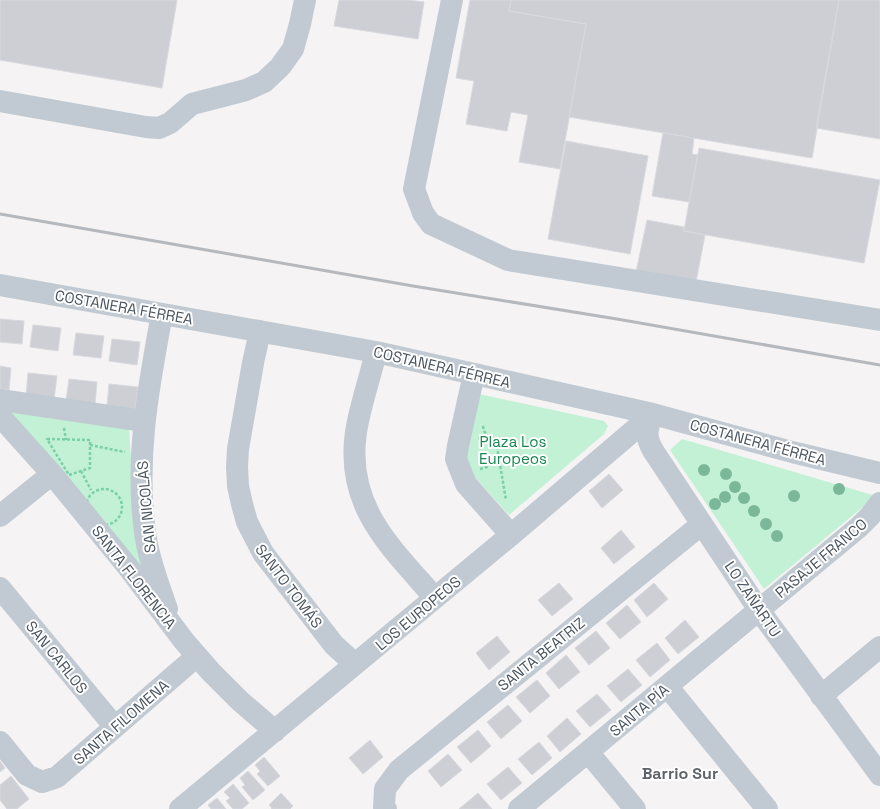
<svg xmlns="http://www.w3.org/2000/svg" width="880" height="809" font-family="'Space Grotesk',sans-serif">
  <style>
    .green { fill: #c3f1d5 }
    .building { fill: #cdcfd5; stroke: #d7d9de }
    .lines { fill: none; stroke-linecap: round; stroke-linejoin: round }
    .path { stroke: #7ad0a6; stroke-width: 2.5; stroke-dasharray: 3 2; stroke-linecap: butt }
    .minor { stroke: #c1cad2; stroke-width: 22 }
    .rail { stroke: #b5b8bd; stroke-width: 3 }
    .tree { fill: #7bb799 }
    .labels { text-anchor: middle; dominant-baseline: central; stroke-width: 4; stroke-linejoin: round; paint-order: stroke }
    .street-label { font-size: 15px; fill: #4a5661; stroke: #fff }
    .park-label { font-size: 15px; fill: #17864f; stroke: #fff }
    .neighbourhood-label { font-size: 16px; font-weight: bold; fill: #5f6368; stroke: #fff }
  </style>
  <rect width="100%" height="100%" fill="#f5f3f3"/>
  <path class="green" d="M474,393L604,421L608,426L604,434L509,515L464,465Z
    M18,409L129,428L135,518L161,602L6,419Z
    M682,439L876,496L764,589L670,450Z"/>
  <path class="building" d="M0,0H177L162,88L0,60Z
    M339,0H408L424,2L418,39L334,26Z
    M470,0H511L509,11L586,24L560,169L519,162L528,115L511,112L507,131L466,124L474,81L456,78Z
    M511,0H839L812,158L569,117L586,24L509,11Z
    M839,0H880V139L816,128Z
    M663,133L694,138L692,154L698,155L689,202L652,196Z
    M566,141L648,156L630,254L548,239Z
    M699,148L880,180L864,263L684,231Z
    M647,220L684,227V231L705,235L696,282L636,272Z
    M0,319L24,321L22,344L0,342Z
    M33,325L61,328L58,351L30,347Z
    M76,333L104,336L101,358L73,355Z
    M112,339L140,342L137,365L109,361Z
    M0,366L11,368L9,390L0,389Z
    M28,373L57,376L54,399L26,396Z
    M69,379L97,382L95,404L66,401Z
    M109,384L138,387L135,409L107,406Z
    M609,474L623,490L602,508L589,491Z
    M621,530L635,547L614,564L601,548Z
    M559,583L573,599L552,616L538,600Z
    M654,583L668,599L647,617L634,600Z
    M627,605L641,622L620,639L606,623Z
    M685,620L699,637L678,654L665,638Z
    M596,631L610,648L589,665L575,648Z
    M497,636L510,652L489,670L476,653Z
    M657,643L670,660L650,677L636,660Z
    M566,655L580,672L559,689L546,673Z
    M628,669L642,685L621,702L607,686Z
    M537,680L550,696L530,713L516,697Z
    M597,694L611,710L590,727L576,711Z
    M508,705L522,721L501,739L487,722Z
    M567,718L581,734L560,752L547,736Z
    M478,730L491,746L471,763L457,747Z
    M370,740L383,757L363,774L349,758Z
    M539,742L552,758L532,775L518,759Z
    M448,754L462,770L441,787L428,771Z
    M264,757L280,776L268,786L257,774L260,771L255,765Z
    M0,761L5,768L0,772Z
    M508,767L522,783L501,800L487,784Z
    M248,771L265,790L253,800L242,787L245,785L240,778Z
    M11,776L29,799L17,809H7L0,800V785Z
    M233,784L249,803L242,809H233L226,801L230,798L224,792Z
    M281,793L293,806L290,809H271L272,808L269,805Z
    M478,793L492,809H459Z
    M217,798L226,809H211L208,805Z"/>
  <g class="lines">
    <path class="path" d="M483,426L484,431L497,447L506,500
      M64,428L66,440
      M478,438L489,439
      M47,439L90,440V468L69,475Z
      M90,445L125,452
      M480,469L487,467L498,456
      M81,471L91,490
      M86 507a18 18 0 1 1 36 0a18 18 0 1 1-36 0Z"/>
    <path class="minor" d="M452,0L414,189L423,213L431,224L508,260L880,320
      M0,101L146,127L159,128L170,123L192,104L246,90L264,82L280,67L293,49L300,24L305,0
      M0,285L376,352L653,414L792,452L880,473
      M162,314C148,389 134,463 146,539C150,563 159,586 167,609
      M260,331L253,363L238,449L237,467L238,486L242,504L247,522L263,553L334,645L355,664
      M376,352C370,378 360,406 356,432C345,507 391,547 435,598
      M474,374L458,446L456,459L466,484L511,535
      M0,400L144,421
      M653,414C646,430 645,437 654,452L759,610L880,775
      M0,416L52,474L128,567L184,641L211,672L240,701L275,731
      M0,516L52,474
      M0,588L115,727
      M667,686L767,809
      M821,696L880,647
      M0,742L27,775L42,782L57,777L197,656
      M588,752L635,809
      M180,809L511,535L653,414
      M386,809L384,807L385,789L399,770L702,524
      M519,809L859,527L870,516L880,503"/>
    <path class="rail" d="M0,214L413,286L617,319L880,365"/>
  </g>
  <g class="tree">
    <circle cx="704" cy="470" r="6"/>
    <circle cx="726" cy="474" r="6"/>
    <circle cx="735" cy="487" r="6"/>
    <circle cx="839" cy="489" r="6"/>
    <circle cx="794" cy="496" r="6"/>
    <circle cx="725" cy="497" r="6"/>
    <circle cx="744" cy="498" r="6"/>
    <circle cx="715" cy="504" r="6"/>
    <circle cx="754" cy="511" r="6"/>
    <circle cx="766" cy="524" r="6"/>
    <circle cx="777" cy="536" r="6"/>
  </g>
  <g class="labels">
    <g class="street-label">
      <text transform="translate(124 307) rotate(10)">COSTANERA FÉRREA</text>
      <text transform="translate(442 367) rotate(13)">COSTANERA FÉRREA</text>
      <text transform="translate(758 442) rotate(15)">COSTANERA FÉRREA</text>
      <text transform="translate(146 507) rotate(-95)">SAN NICOLÁS</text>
      <text transform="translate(821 558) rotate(-40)">PASAJE FRANCO</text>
      <text transform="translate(134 577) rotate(52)">SANTA FLORENCIA</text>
      <text transform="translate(289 586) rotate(53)">SANTO TOMÁS</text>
      <text transform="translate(753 599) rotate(56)">LO ZAÑARTU</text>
      <text transform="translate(418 613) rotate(-40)">LOS EUROPEOS</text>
      <text transform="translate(541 654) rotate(-39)">SANTA BEATRIZ</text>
      <text transform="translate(57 657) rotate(51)">SAN CARLOS</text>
      <text transform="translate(639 710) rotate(-40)">SANTA PÍA</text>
      <text transform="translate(121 722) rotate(-41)">SANTA FILOMENA</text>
    </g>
    <g class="park-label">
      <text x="513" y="441">Plaza Los<tspan x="513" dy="17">Europeos</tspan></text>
    </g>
    <g class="neighbourhood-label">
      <text x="680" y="773">Barrio Sur</text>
    </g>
  </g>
</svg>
